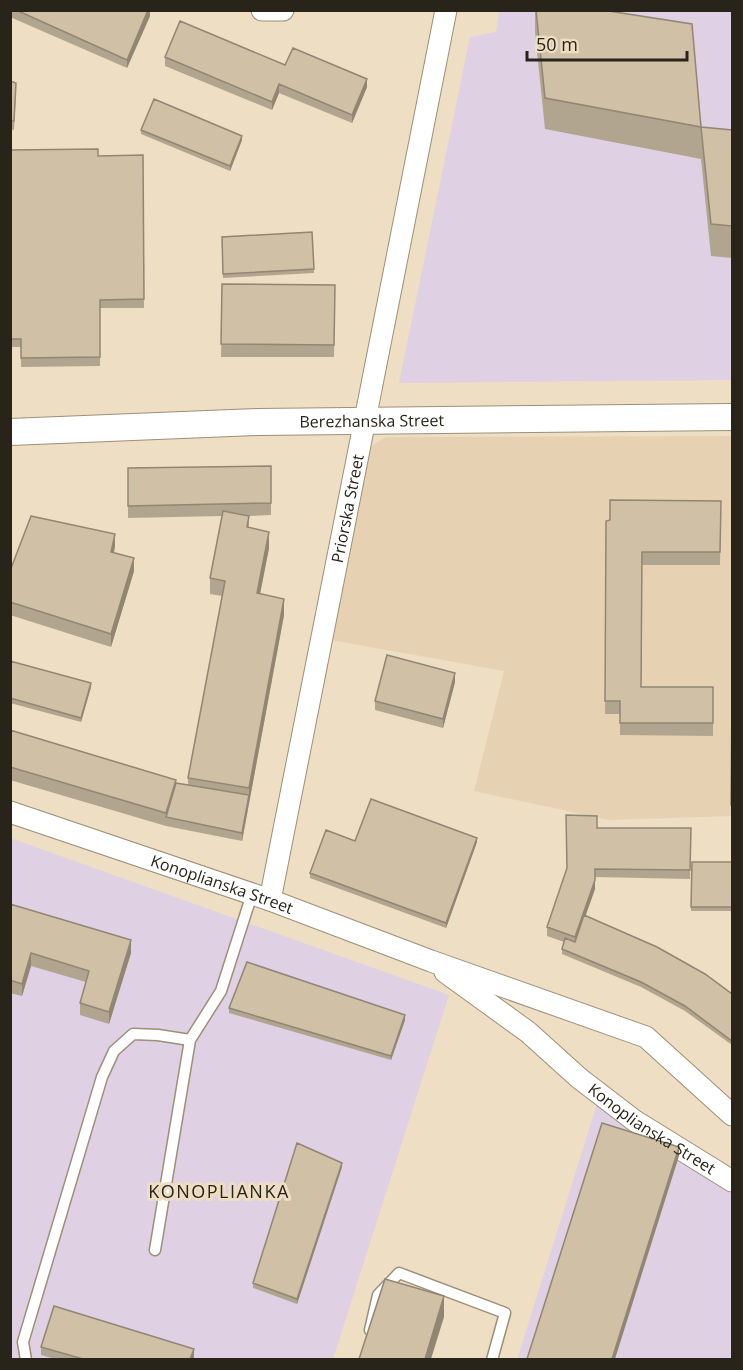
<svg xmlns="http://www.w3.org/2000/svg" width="743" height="1370" font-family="'Open Sans',sans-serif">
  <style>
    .built { fill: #e6d2b2 }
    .industrial { fill: #dfd0e3 }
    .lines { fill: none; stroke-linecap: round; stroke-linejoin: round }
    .service-casing { stroke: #9e8f77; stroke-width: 13 }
    .minor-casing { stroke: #9e8f77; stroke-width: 23 }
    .tertiary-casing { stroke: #9e8f77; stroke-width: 28 }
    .service { stroke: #fff; stroke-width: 10 }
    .minor { stroke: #fff; stroke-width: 21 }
    .tertiary { stroke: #fff; stroke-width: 26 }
    .wall { fill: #b2a58f }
    .shaded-wall { fill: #918674 }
    .building { fill: #cfc0a6; stroke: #918674; stroke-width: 1.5 }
    .labels { text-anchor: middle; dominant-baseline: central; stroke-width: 6; stroke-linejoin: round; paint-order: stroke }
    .street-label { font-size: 16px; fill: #29241a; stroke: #eedec3 }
    .neighbourhood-label { font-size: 18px; letter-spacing: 1.5px; fill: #29241a; stroke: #eedec3 }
  </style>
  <rect width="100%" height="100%" fill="#eedec3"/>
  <path class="built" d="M732,436V816L609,820L474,791L504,671L331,640L370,447L386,437Z"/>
  <path class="industrial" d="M499,11H732V380L399,383L470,37L496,32Z
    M10,838L449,995L333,1359H11Z
    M597,1104L732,1194V1359L517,1360Z"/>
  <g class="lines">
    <g class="service-casing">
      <path id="service" d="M155,1250L190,1040L221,991L252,894
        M370,1330L378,1295L399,1273L505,1313L492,1360
        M26,1360L23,1342L102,1077L114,1051L133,1034L158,1035L190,1040"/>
    </g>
    <g class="minor-casing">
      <g id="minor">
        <path d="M262,10H283"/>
        <path id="s1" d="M10,812L270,900L431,961L646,1037L732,1115"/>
        <path id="s2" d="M270,900L446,10"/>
        <path id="s3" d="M445,972L528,1032L579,1078L635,1121L732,1181"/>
      </g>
    </g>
    <g class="tertiary-casing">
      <g id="tertiary">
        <path id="s4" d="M10,432L258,422L732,417"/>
      </g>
    </g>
    <use href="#service" class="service"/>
    <use href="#minor" class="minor"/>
    <use href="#tertiary" class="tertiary"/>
  </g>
  <path class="wall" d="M10,10H150V16L127,68L10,17Z
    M535,10H602L701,127V159L545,129L535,32Z
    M165,57L285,65L367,87L352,123L279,93L272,110L165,66Z
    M10,81L16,92L14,130L10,129Z
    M701,127L732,130V258L711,256L701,159Z
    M141,130L242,140L230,171L141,134Z
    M10,150L98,156L143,155L144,308H100V366L21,367V347H10Z
    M312,232L314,273L223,278L222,237Z
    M222,284L335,285L334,357H221Z
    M271,466V515L249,516V528L269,548L260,594L284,615L242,841L166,826L10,780V730L176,783L188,785V778L222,596L210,594V578L222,516L128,518V468Z
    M721,501L720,565H642L641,687H713V736L620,735V714H605L606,521Z
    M115,546L114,553L134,571L111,647L10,615V571Z
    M10,661L91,687L81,722L10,703Z
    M455,682L443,728L375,710V701Z
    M597,828H691L690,879L595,877V889L585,916L732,994V1045L685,1011L641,987L562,954V949L564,942L547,936V927Z
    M355,841L477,842L446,928L310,878V873Z
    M692,862H732V911H691Z
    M10,904L131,953L109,1024L80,1015V1003L86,982L31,966L22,996L10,993Z
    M229,1008L405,1020L391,1060L229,1013Z
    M342,1167L297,1304L253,1288V1283Z
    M41,1347L194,1358L193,1359H55L41,1355Z"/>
  <path class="shaded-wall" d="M148,10H150V16L127,68V60Z
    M367,79V87L352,123V115Z
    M279,84V93L272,110V102Z
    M242,136V140L230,171V166Z
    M269,532V548L257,609V593Z
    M115,534V546L111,565V552Z
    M134,558V571L111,647V634Z
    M284,599V615L242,841V833L249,795V788Z
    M455,673V682L443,728V719Z
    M91,683V687L81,722V718Z
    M477,838V842L446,928V923Z
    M595,869V889L575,946V937Z
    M131,940V953L109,1024V1012Z
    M31,953V966L22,996V984Z
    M405,1015V1020L391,1060V1056Z
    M679,1147V1156L615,1359H612Z
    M342,1163V1167L297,1304V1299Z
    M444,1296V1317L431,1359H425Z
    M194,1349V1358L193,1359H190Z"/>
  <path class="building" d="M16,10H148L127,60Z
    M536,10H602L692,24L701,127L545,98Z
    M180,21L285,65L293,48L367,79L352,115L279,84L272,102L165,57Z
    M10,81L16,83L14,121H10Z
    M154,99L242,136L230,166L141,130Z
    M701,127L732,130V226L711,224Z
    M98,149V156L143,155L144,299L100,300V357L21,358V339H10V150Z
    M312,232L314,269L223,274L222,237Z
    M222,284L335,285L334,345L221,344Z
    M271,466V503L128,506V468Z
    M610,500L721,501L720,552H642L641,687H713V723H620V701H605L606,521L610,520Z
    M223,511L249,516L247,527L269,532L257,593L284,599L249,788L188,778L225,581L210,578Z
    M31,516L115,534L111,552L134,558L111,634L10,602V571Z
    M387,655L455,673L443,719L375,701Z
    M10,661L91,683L81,718L10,698Z
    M732,696V805H731Z
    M10,730L176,780L166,813L10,767Z
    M176,783L249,795L242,833L166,817Z
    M371,799L477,838L446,923L310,873L326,830L355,841Z
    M566,815L597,816V828H691L690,870L595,869V880L575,937L547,927L567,868Z
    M692,862H732V907H691Z
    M10,904L131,940L109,1012L80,1003L89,971L31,953L22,984L10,980Z
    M584,915L657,947L705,974L732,994V1041L685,1006L641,982L562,949L565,938L575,942Z
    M247,962L405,1015L391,1056L229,1008Z
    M602,1123L679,1147L612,1359H527Z
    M297,1143L342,1163L297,1299L253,1283Z
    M385,1279L444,1296L425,1359H359Z
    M54,1306L194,1349L190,1359H83L41,1347Z"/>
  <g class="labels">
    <g class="street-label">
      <text stroke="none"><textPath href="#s4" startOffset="362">Berezhanska Street</textPath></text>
      <text stroke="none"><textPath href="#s2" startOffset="399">Priorska Street</textPath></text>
      <text stroke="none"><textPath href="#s1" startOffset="224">Konoplianska Street</textPath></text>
      <text stroke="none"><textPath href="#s3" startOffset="260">Konoplianska Street</textPath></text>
    </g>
    <g class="neighbourhood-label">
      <text x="219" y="1191">KONOPLIANKA</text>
    </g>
  </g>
  <rect width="743" height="1370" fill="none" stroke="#29241a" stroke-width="24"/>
  <path d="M527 51v9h160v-9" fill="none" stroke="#29241a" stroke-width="3"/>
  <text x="536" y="51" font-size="18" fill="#29241a" stroke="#eedec3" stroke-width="4.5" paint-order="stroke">50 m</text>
</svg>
